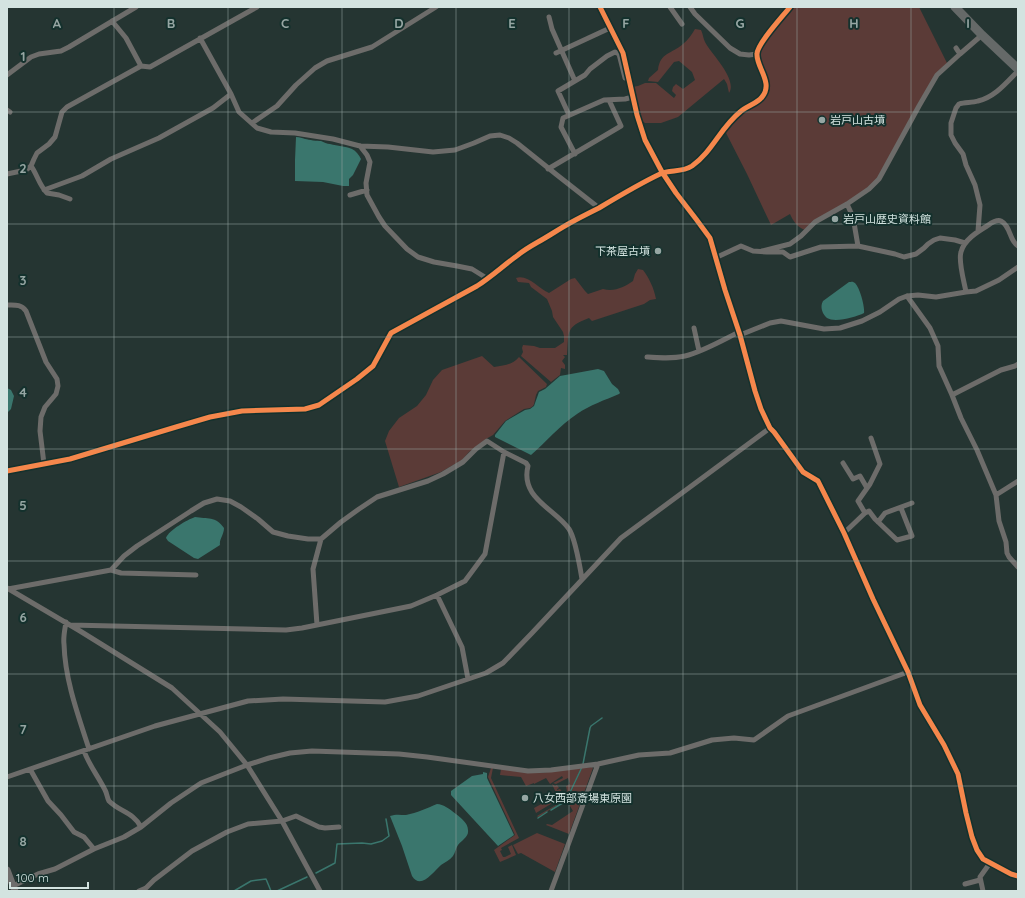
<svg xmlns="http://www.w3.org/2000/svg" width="1025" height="898" font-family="Quicksand,'Noto Sans JP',sans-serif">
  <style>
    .green { fill: #5b3b37 }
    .water { fill: #3a766d }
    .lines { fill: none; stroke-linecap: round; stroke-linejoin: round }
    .stream { stroke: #3a766d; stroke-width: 1.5 }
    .street { stroke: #6d6c6a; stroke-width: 5 }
    .secondary { stroke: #6e6d6c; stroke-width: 7 }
    .highway { stroke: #656968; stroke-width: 9 }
    .cycleway-casing { stroke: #14312d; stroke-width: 8 }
    .cycleway { stroke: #f5874c; stroke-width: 5 }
    .grid { fill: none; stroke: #96a6a3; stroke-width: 1; stroke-opacity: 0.55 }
    .poi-dot { fill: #96a6a3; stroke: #14312d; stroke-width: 1.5 }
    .labels { text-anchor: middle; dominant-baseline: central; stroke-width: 4; stroke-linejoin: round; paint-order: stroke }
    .poi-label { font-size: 11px; fill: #d3e3e0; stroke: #14312d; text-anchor: start }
    .grid-label { font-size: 13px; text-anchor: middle; font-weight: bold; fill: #96a6a3; stroke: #14312d; stroke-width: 4; stroke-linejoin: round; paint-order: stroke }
  </style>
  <rect width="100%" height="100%" fill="#253532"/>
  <path class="green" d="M793,7H919L947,63L938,72L877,179L866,189L805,230C797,227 793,221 790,214L771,225L747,174L725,131L738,115L763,100L766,96L768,85L763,66L759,54L760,49L772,31Z
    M695,29L701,30C703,34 703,38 705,42C711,54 738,79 729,93L727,84L724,79L678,117L661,123H645L641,120L632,87L638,86L645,83H656L674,98L676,95L672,91L673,87L676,84L683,89L695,80L692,72L679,61L674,62L658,82L648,81L649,78L658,70C660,52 672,54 683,44C688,40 692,34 695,29Z
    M638,269L643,270C649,278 654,288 656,299L650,300L644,304L592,321L589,318C565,327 569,332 567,355H563L565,357L562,361L565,365V369L561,368L560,375L551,382L521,356L523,352L522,348L523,345L534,346L540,348H555L564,342V336L563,332L553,317L552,311L547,299L531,287L529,283L518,282L516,278C528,274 539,289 549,293L571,279L575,278L585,291L588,294L603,289C615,292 624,287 633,281L635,274Z
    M482,356L494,367C505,365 512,365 519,357L547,384L546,387L538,391L536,395L534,404L533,406L530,408L524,409L505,421L493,435L486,439L469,452L462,460L441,472L399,487L385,441L389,431L399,418L417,406L426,395L433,380L442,370Z
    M592,767L593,768L569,834L546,825L547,824L552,825L573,811L567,801L582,768Z
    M491,768H493L491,778L519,838L501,848L502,850L500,851L503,857H505L511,854L508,847L512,845L516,855L500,862L494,850L515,835L488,777Z
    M581,768L567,799L538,817L537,816L566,799L564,796L536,813L534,808L547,801L545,798L556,793L552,784L555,786L557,785L559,788L557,789V790L560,789L563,793L567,791L566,786L570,784L568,778L556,784L553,783L563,778L562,776L550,784L546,778L534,784V783L526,786L521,777L500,775L501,769L528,773H540Z
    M537,833L565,844L555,872L521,853L518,854L513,845Z"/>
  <path class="water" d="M296,137C300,137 302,138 305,139C309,140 317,141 321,141C324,142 327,144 330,144C338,146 345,146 352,149C356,151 359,155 361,159L353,175L349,179V186H343L323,182L295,181V160Z
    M849,282C852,282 852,281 855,283C860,288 865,307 864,313C856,317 835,323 827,318C825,316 824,315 823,313C821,308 821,305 823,301Z
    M598,369L604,371L612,384L618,389L620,393L619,394C605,400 590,405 577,414C560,425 546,442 531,455L495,437V435L506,421L525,410L530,409L534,406L539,392L545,389L560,376Z
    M7,388L11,390L14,396L11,409L7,413Z
    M195,517C207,519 216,516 224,528C224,535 219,539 220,545L198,559L194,558L168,541L166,538C169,530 187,520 195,517Z
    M483,772L487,773V778L514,835L498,846L451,795V791L472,776L483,774Z
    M437,804C443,804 451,810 456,814C461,818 468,823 468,830C469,837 462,840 458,845C456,848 455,853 453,856C450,860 445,862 441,865C433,872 421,890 412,876L402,846L390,816C396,814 400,815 406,815C417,813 427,808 437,804Z"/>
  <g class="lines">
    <path class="stream" d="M583,764L590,728L591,726L602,718
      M551,810L566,801L582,767
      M538,818L547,812
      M316,873L335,863L337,844L362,843L371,844L382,841L389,836L386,819
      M234,891L251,881L266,879L271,891
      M277,891L307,877"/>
    <path class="street" d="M600,7L623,53L637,115L645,140L662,172L676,193L696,219L710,238L725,290L740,335L755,391L761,409L770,428L774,432L803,472L818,481L844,533L873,599L908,672L920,705L944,745L958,774L966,813L972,837L977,850L983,859L1011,874L1018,876
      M670,7L682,24
      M690,7L695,14L730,48L740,54L749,55L757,54
      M549,17L552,29L575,81
      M112,21L126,38L141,66
      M200,38L231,94L239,112L257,128L271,132L295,133L333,139L360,146L388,147L433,152L455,150L474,143L490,136L500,135L509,138L517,143L557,175L599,208
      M956,48L960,54
      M556,53L610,28
      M7,75L31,57L39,54L61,51L69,47L136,7
      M7,110L10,112
      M569,115L558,91L585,75L590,69L607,56L615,52L619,54L625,78
      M252,123L277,106L296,85L315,68L327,61L372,47L436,7
      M360,146L367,155L370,162L366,183L367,195L379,217L385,226L407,249L418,257L434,262L457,266L472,269L488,279
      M575,154L561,127L563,118L604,100L625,99L633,97
      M31,166C37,174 39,185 47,193L59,195L70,199
      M548,169L621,126L609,100
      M7,174L26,170L31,166L34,159L37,153L49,144L55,137L62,112L67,107L141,66L150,67L257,7
      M44,190L82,176L111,159L159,138L213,108L231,94
      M350,195L367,190
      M847,204L853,217L858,246
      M978,231L980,205L975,185L966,165L963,154L955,143L951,135V123L956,108L959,104C965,102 972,103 978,101C995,97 1006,83 1018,71
      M762,251L790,244L801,236L815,222L847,204L869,189L879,179L919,106L937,75L960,54L982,35
      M715,258L741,246L753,251L767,252H783L790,257L821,247L858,246L895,254L904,257L916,254L924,248L928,244L934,240L940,238L955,240L965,243
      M966,292C964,281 958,261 961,252C964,240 977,232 987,226C990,224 996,219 1001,221C1011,226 1009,241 1018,246
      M907,296L930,328L938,346L939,366L952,395L961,418L977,450L996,495L999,521L1006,542L1007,553L1009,557L1018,567
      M7,305C15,305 21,304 26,311L46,362L57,379L58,386L56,394L45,407L41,417L40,431L44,464
      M694,328L699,351
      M740,335L770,323L781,321L824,329L840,328L862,321L880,312L899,299L907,296L918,295L936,297L966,292L976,291L999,280L1018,267
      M647,357C660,358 672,359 685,356C702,352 723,340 739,332
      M952,395L1001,370L1015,366L1018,364
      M843,463L853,479L860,476L867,488
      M7,471L70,459L176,427L210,417L242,411L305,409L319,405L357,379L373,366L391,333L477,286C491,277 504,265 518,255C524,250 531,246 538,242C549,236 559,229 570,223C579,218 589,213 599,208C619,196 639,184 660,174C670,169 681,173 692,166C712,152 721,127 740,112C746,106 757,104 762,97C774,83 756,67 757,54C757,44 783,16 790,7
      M996,495L1018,481
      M865,513L869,511L875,519L897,540L912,536L901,508
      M878,522L885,513L912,503
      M844,533L865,513L858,501L870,484L880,464L871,438
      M111,570L121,573L196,575
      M7,588L80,631L172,688L220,732L247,765L282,821L320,891
      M8,589L111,570L124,556L137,546L191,511L204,503L217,499L230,501L241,507L258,519L273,532L288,536L308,539H321
      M437,595L462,647L468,679
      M66,622C65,629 63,637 64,644C65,680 78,715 89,749
      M70,625L286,630L302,628L411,606L437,595L465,581L485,554L504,452
      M317,625L313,569L321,539L341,522L359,509L377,497L428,481L443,474L463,462L476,449L487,441L504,452L526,463L528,466C520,498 554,508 569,529C575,538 580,567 582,579
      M84,751C89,765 98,776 105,790C107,793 107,798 109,801C120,812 133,812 141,827
      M30,769L48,801L61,815L74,832L84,837L94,849
      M7,777L155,726L248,701L283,699L385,702L418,696L486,673L503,663L532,633L621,538L770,428
      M965,884L980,880
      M13,886L38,874L55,869L94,849L124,837L141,827L171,803L201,783L247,765L269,758L290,753L312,751L399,754L427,757L528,771L551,770L598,764L639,755L670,753L712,740L734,738L754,740L788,716L908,672
      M139,891L146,888L154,880L192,851L227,832L248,824L282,821L296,816L319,827L325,828L339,827
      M551,891L598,764
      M983,891L980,877L990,863"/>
    <path class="secondary" d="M7,870L15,891"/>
    <path class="highway" d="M955,7L982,35L1018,69"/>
    <g class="cycleway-casing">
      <path id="cycleway" d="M600,7L623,53L637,115L645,140L662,172L676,193L696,219L710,238L725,290L740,335L755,391L761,409L770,428L774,432L803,472L818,481L844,533L873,599L908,672L920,705L944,745L958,774L966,813L972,837L977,850L983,859L1011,874L1018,876
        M7,471L70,459L176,427L210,417L242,411L305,409L319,405L357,379L373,366L391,333L477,286C491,277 504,265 518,255C524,250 531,246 538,242C549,236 559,229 570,223C579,218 589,213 599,208C619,196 639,184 660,174C670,169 681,173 692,166C712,152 721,127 740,112C746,106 757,104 762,97C774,83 756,67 757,54C757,44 783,16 790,7"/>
    </g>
    <use href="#cycleway" class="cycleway"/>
  </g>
  <path class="grid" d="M114,7V891M228,7V891M342,7V891M456,7V891M569,7V891M683,7V891M797,7V891M911,7V891M7,112H1018M7,224H1018M7,337H1018M7,449H1018M7,561H1018M7,674H1018M7,786H1018"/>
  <g class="poi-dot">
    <circle cx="822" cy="120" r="4"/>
    <circle cx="835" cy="219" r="4"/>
    <circle cx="658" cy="251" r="4"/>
    <circle cx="525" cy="798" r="4"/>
  </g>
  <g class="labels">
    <g class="poi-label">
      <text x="830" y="120">岩戸山古墳</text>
      <text x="843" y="219">岩戸山歴史資料館</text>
      <text x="650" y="251" text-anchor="end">下茶屋古墳</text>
      <text x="533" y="798">八女西部斎場東原園</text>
    </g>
  </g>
  <g class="grid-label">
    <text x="57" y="28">A</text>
    <text x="171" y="28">B</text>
    <text x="285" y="28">C</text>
    <text x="399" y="28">D</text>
    <text x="512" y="28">E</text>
    <text x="626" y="28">F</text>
    <text x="740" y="28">G</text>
    <text x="854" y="28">H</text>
    <text x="968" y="28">I</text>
    <text x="23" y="61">1</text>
    <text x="23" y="173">2</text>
    <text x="23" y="285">3</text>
    <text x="23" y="397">4</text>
    <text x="23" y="510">5</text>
    <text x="23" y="622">6</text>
    <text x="23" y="734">7</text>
    <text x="23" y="846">8</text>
  </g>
  <rect width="1025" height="898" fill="none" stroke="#d3e3e0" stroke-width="16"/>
  <path d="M10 882v6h78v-6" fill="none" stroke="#d3e3e0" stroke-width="2"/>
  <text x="16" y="882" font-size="12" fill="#d3e3e0" stroke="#14312d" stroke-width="3" paint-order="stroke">100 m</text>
</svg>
